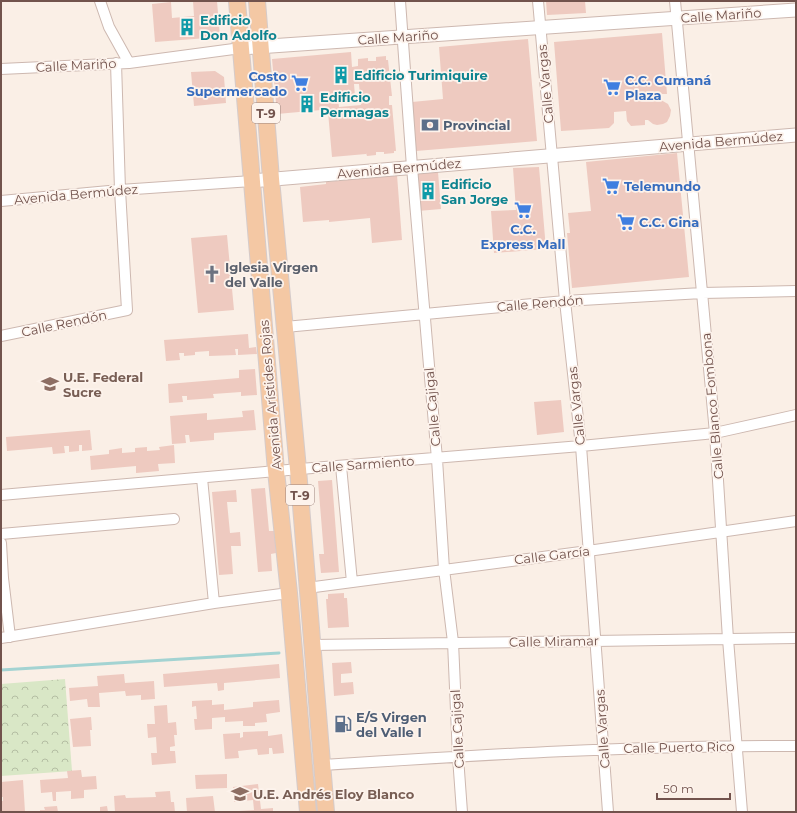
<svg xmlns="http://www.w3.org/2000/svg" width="797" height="813" font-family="Montserrat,sans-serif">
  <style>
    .park { fill: url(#park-crowns) }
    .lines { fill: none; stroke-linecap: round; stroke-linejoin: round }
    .stream { stroke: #a3d3d2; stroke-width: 3 }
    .building { fill: #eecac0; fill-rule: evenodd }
    .minor-casing { stroke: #cdb8b0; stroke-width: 12 }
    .tertiary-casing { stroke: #cdb8b0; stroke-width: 15 }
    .primary-casing { stroke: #d5cbca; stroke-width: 18 }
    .minor { stroke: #fff; stroke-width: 10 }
    .tertiary { stroke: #fff; stroke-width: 13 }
    .primary { stroke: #f4c8a4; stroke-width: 16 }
    .labels { text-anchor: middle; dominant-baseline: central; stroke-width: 3.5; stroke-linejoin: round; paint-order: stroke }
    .shield { fill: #fdf3ec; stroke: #9c837d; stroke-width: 1 }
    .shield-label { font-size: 12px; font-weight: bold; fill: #72534d }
    .street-label { font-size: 13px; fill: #72534d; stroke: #fdf3ec }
    .culture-label { font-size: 13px; font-weight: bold; fill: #0d838f; stroke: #fdf3ec; text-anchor: start }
    .shop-label { font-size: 13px; font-weight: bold; fill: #366cbe; stroke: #fdf3ec; text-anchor: start }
    .service-label { font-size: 13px; font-weight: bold; fill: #4e5e75; stroke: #fdf3ec; text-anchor: start }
    .worship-label { font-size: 13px; font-weight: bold; fill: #5b616d; stroke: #fdf3ec; text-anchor: start }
    .education-label { font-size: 13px; font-weight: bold; fill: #785e54; stroke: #fdf3ec; text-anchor: start }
  </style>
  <defs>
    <pattern id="park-crowns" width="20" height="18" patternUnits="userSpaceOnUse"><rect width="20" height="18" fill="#d9e7c6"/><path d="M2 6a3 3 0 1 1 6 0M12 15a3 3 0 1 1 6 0" fill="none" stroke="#b4bea3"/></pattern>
  </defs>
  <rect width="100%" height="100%" fill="#faefe6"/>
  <path class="park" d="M65,679L72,771L1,776V684Z"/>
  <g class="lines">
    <path class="stream" d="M1,670L279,653"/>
  </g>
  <path class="building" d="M193,1H217L220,37L155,42L152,4L171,2L172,18L194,16Z
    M546,1H585L586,13L547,15Z
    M662,33L667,94H660L661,100L668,104L671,110L670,116L667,122L663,124L657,125L653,124L648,120H645V125L631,126L627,121L626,111L614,112V123L609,128L561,131L554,42Z
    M528,39L537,141L416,151L412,102L443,99L439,47Z
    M351,52L352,67L358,66V59L368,58V61H376V57L386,56V60H388L392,96H389V105H392L396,151H394V153L384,154V152H376V155L367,156L366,153V154L332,157L328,112H322L321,110L277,114L272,59ZM354,84H359L361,105L339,107L338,99L348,98V96H355Z
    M215,71L224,77L226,103L194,106L191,72Z
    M677,153L689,277L572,288L567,233H570L568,213L591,211L586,162Z
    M539,167L546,249L494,253L491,211L516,210L513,168Z
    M438,172L441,209L418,211L414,174Z
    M397,175L402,240L372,243L370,218L329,222V220L303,222L300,187L326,184V182Z
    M227,235L234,310L198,313L191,238Z
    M248,334L249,348L256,347L257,354L238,355V349H235L236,355L209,356V351L195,352V355L184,356V353H179L180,360L166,361L164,340Z
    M255,369L257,395L241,396V392L213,394L214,398L187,400V396H182L183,402L169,403L168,384L239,378V370Z
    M561,400L564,432L537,435L534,402Z
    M254,410L256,430L214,433V440L190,442L189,435H185L186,443L172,444L170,416L207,413V420L243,417L242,411Z
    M90,430L92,450L82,451V445H79V451L69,452V446H64L65,453L53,454L52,447L7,451L6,437Z
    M174,445L175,463L158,464L159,471L136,473V466L91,470L90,456L109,454V450L122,448V453L135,452V448L147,447V451L160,450L159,447Z
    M332,480L339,572L321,573L319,554H324L318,481Z
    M265,488L269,531H275L276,553L271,554L272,571L258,572L251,489Z
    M236,490L237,502H227L230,533L240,532L241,546H231L233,574L219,575L212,492Z
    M344,593V598H347L349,627L328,628L326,599H328V594Z
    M351,662L352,673L341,674V683L353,682L354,694L334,696L332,663Z
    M279,664L280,678L224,683V690L218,691L217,683L164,687L163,674Z
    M124,674L125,683L154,681L155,699L141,700V695L126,696L125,691L99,693L100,707H88L87,699L70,701L69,688L98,686L97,676Z
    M212,700V705L224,704V710L253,707V702L279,700L280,712L266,714L267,722L255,723V726H243V721L225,722V717L212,718V729L195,730L194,719H197L196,706L192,707V701Z
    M167,705L168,723L176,722L177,735H174L175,746L170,747V751H175L176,763L152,765L151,753H157L156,737L148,738L147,724H155L154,706Z
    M91,717L92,730H90L91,746L73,747L70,719Z
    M268,731V736L282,734L284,753L273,754L272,748H269V754L258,755L257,749L238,751L239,758L225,759L223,734L240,733V738L243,737V732Z
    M81,770L82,777L96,776L97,789L84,790V798L71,799V791L56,792V801H53L52,792L41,793L40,780L68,778L67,771Z
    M227,774V788L196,789L195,775Z
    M23,780L25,812H1V801H3V797H1V782Z
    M258,784L261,809L273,808V812H239V811L254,810L253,800L234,802L233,787Z
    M170,791L171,802H174L175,812H115L114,796L125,795L126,798L156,797L155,792Z
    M213,796L215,812H187L186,798Z
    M57,806L58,812H40V810H45L44,807Z
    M107,806L108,812H100V807Z"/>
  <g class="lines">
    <g class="minor-casing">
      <path id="minor" d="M100,1L109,27L129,63
        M400,1L412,167L437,459L444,569L453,642L458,757L462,812
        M538,1L565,301L581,446L608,812
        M675,1L715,433L728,639L742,812
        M1,69L129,63L241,48
        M1,201L120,190L252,181
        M285,327L565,301L702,293L796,291
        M1,336L127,310L120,190L116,63
        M341,466L352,582
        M202,478L214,603
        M1,495L276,471L581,446L715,433L796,415
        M1,534L174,519
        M1,543L3,578L10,637
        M307,588L588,551L796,521
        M1,638L214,603L289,593
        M312,645L796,638
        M323,765C480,755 638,745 796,746"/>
    </g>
    <g class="tertiary-casing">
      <path id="tertiary" d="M241,48L796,10
        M252,181L796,135"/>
    </g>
    <g class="primary-casing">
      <path id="primary" d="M237,1L276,471L289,593L308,812
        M257,1L271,179L298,469L326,812"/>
    </g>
    <use href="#minor" class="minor"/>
    <use href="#tertiary" class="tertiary"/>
    <use href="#primary" class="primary"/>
  </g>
  <defs>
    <g id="building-bare" transform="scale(1.38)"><path d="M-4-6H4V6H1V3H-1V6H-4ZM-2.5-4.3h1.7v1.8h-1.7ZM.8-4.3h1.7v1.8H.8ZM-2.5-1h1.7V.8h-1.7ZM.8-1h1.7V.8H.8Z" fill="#0f9aa8" stroke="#fdf3ec" stroke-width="2.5" paint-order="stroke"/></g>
    <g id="supermarket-bare" transform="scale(1.38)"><path d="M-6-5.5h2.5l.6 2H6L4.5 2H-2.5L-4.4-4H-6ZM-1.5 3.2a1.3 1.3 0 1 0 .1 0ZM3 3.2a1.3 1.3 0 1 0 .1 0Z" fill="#3f7fe0" stroke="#fdf3ec" stroke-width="2.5" paint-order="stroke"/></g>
    <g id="bank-bare" transform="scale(1.38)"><path d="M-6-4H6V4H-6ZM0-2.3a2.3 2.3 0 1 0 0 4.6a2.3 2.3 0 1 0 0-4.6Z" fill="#5c6f8a" stroke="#fdf3ec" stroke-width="2.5" paint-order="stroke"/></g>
    <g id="church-bare" transform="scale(1.38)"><path d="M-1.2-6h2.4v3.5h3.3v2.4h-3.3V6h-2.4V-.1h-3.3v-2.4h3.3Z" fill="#6b7280" stroke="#fdf3ec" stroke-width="2.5" paint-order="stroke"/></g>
    <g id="school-bare" transform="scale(1.38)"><path d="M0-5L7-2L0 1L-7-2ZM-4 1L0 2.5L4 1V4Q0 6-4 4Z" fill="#8d6e63" stroke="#fdf3ec" stroke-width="2.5" paint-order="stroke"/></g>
    <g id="fuel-bare" transform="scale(1.38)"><path d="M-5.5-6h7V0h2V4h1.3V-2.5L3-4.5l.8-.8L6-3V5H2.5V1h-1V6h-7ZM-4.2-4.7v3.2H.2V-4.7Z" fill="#5c6f8a" stroke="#fdf3ec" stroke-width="2.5" paint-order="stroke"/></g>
  </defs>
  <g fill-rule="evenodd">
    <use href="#building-bare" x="187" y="27"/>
    <use href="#building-bare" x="341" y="75"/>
    <use href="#supermarket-bare" x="300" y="83"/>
    <use href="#supermarket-bare" x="612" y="87"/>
    <use href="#building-bare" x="307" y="104"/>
    <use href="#bank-bare" x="430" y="125"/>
    <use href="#supermarket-bare" x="611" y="186"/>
    <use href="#building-bare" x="428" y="191"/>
    <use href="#supermarket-bare" x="523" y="210"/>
    <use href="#supermarket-bare" x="626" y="222"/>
    <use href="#church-bare" x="212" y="274"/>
    <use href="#school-bare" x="50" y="384"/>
    <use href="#fuel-bare" x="343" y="724"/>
    <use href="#school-bare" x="240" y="794"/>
  </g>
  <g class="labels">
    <g class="shield">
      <rect x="252" y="103" width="28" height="20" rx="3"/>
      <rect x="286" y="485" width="28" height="20" rx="3"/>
    </g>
    <g class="shield-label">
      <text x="266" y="113">T-9</text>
      <text x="300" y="495">T-9</text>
    </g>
    <g class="street-label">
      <text transform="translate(721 15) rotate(-4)">Calle Mariño</text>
      <text transform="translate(398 37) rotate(-4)">Calle Mariño</text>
      <text transform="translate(76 65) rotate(-3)">Calle Mariño</text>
      <text transform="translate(545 84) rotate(-95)">Calle Vargas</text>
      <text transform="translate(721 141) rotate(-5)">Avenida Bermúdez</text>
      <text transform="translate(399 168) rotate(-5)">Avenida Bermúdez</text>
      <text transform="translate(76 194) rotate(-5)">Avenida Bermúdez</text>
      <text transform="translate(540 303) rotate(-5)">Calle Rendón</text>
      <text transform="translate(64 323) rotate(-12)">Calle Rendón</text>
      <text transform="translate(270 395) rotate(-95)">Avenida Arístides Rojas</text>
      <text transform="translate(576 406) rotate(-96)">Calle Vargas</text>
      <text transform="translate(712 406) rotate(-95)">Calle Blanco Fombona</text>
      <text transform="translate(432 407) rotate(-95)">Calle Cajigal</text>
      <text transform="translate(363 464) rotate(-4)">Calle Sarmiento</text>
      <text transform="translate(552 555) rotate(-7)">Calle García</text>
      <text transform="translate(554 641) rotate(-1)">Calle Miramar</text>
      <text transform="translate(457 729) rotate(-93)">Calle Cajigal</text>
      <text transform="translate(602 729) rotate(-94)">Calle Vargas</text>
      <text transform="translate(679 747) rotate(-1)">Calle Puerto Rico</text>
    </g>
    <g class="culture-label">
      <text x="200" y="20">Edificio<tspan x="200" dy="15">Don Adolfo</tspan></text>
      <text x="354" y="75">Edificio Turimiquire</text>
      <text x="320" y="97">Edificio<tspan x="320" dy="15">Permagas</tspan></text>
      <text x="441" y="184">Edificio<tspan x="441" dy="15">San Jorge</tspan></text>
    </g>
    <g class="shop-label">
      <text x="287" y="76" text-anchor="end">Costo<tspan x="287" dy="15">Supermercado</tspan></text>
      <text x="625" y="80">C.C. Cumaná<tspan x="625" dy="15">Plaza</tspan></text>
      <text x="624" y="186">Telemundo</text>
      <text x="639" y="222">C.C. Gina</text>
      <text x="523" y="229" text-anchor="middle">C.C.<tspan x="523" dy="15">Express Mall</tspan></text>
    </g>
    <g class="service-label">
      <text x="443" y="125">Provincial</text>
      <text x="356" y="717">E/S Virgen<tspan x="356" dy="15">del Valle I</tspan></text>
    </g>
    <g class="worship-label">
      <text x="225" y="267">Iglesia Virgen<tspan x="225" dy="15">del Valle</tspan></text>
    </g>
    <g class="education-label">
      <text x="63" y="377">U.E. Federal<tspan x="63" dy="15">Sucre</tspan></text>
      <text x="253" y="794">U.E. Andrés Eloy Blanco</text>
    </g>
  </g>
  <rect width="797" height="813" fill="none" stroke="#72534d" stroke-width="4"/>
  <path d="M657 793v6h73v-6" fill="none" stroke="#72534d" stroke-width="2"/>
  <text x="663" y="793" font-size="12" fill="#72534d" stroke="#fdf3ec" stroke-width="3" paint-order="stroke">50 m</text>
</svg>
